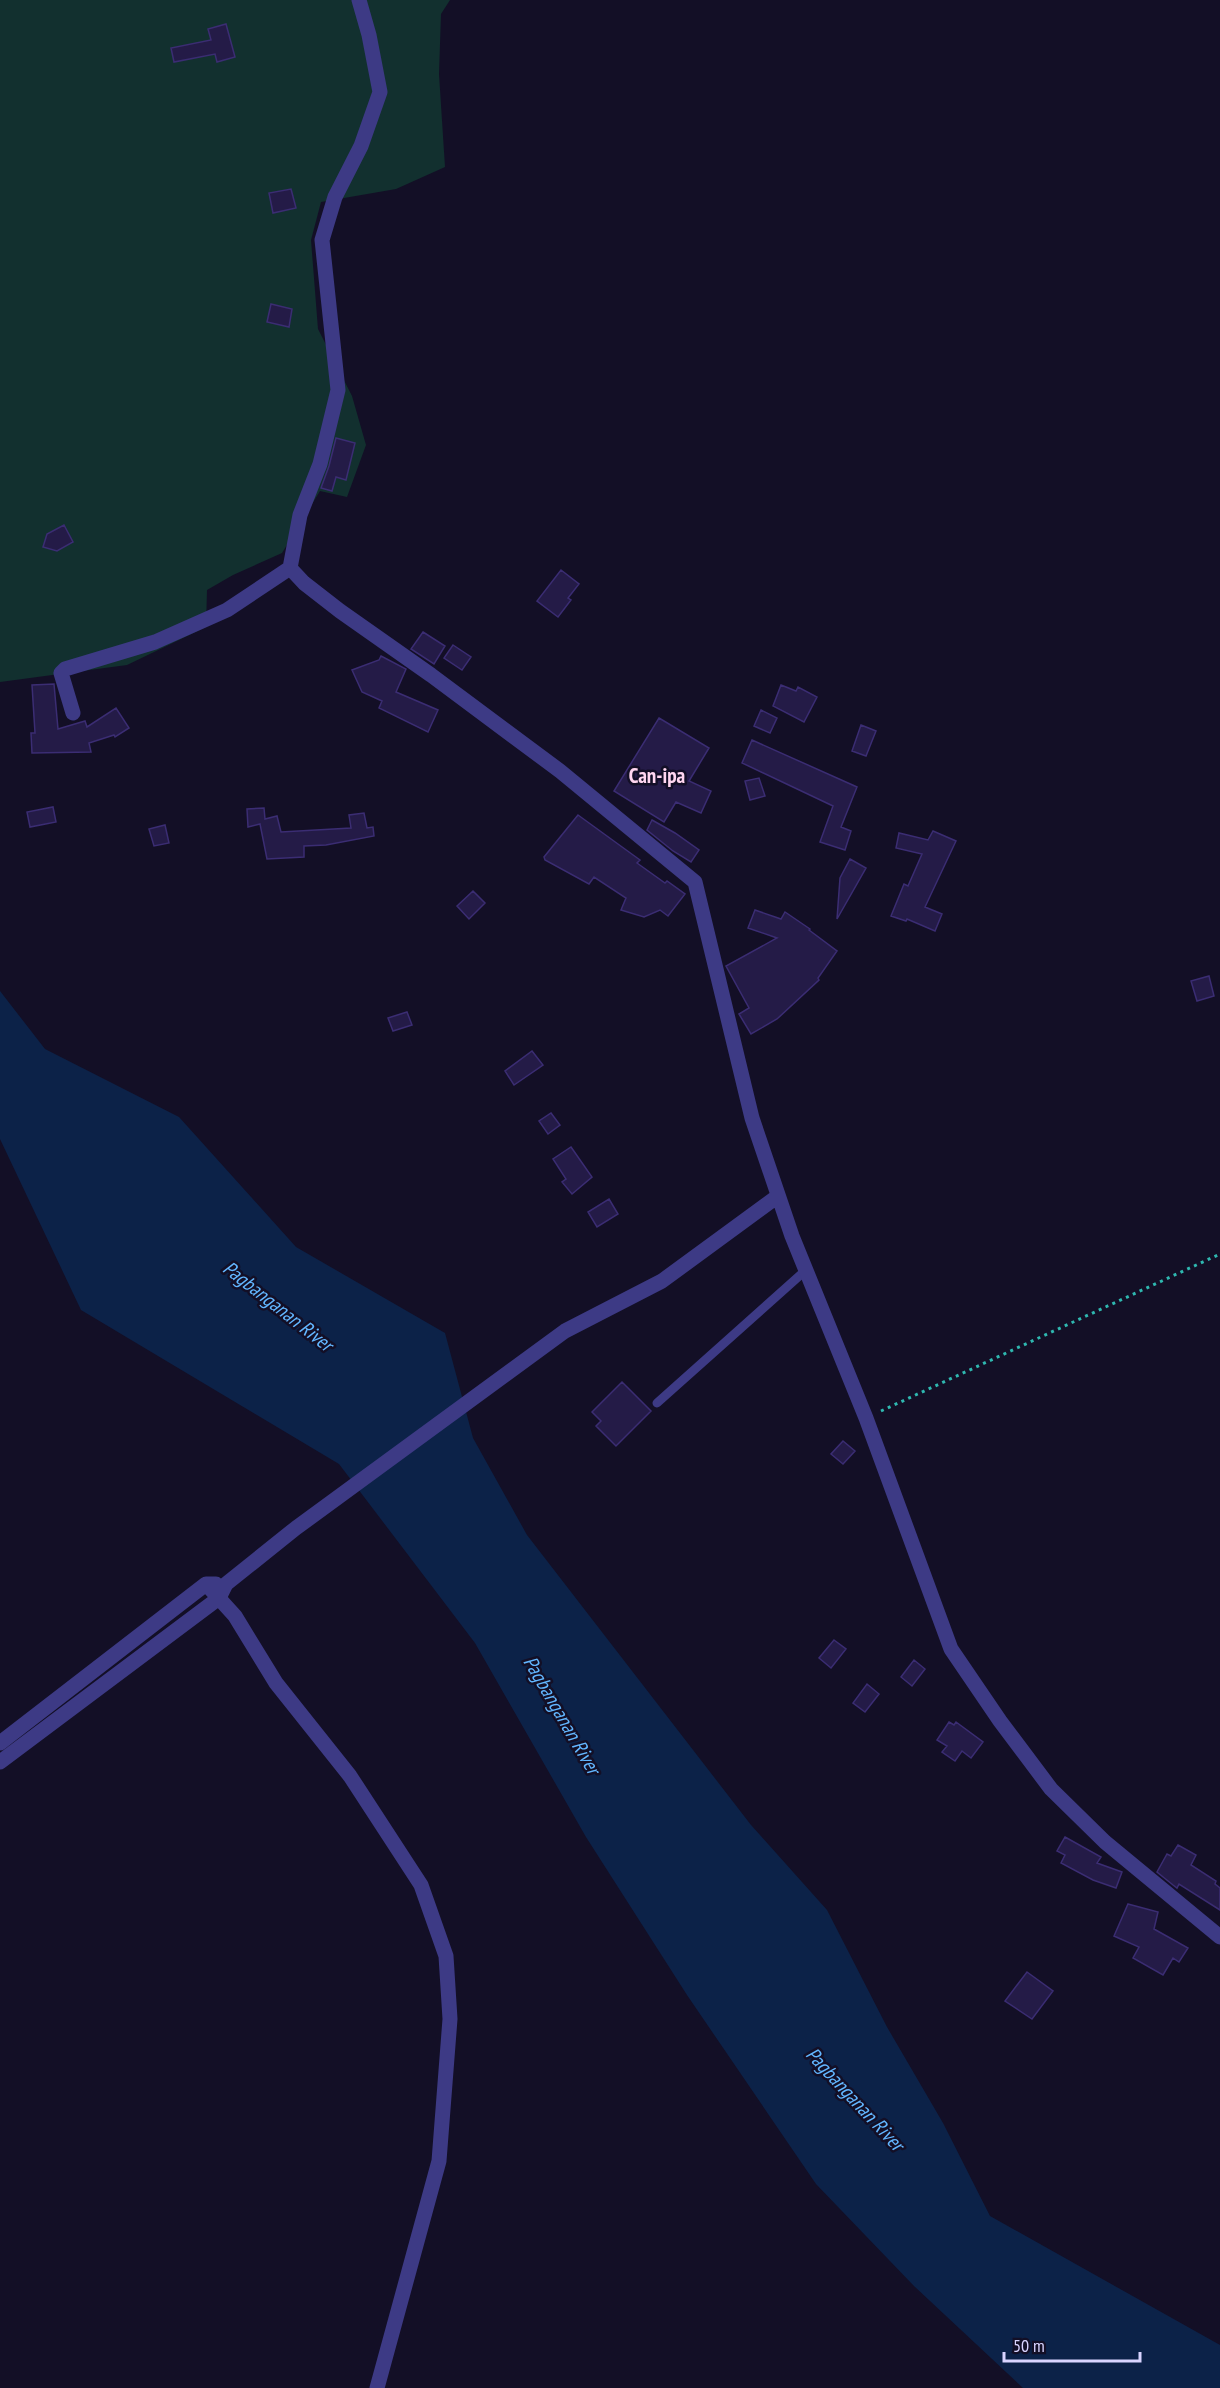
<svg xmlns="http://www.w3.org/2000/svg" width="1220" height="2388" font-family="'PT Sans Narrow',sans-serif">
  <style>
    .green { fill: #12302f }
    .water { fill: #0c2248 }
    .building { fill: #241b47; stroke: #3b2d73; stroke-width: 1.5 }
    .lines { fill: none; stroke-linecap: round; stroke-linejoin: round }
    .path { stroke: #2fb8b0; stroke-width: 3; stroke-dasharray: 3 4.5; stroke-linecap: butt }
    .lane { stroke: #3d3a85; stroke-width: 9 }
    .street { stroke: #3d3a85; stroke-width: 15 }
    .labels { text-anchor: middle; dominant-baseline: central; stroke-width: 5; stroke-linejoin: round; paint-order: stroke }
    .water-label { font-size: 20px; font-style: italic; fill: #62b6ff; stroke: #130f26 }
    .quarter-label { font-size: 21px; font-weight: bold; fill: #ffd6f0; stroke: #130f26 }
  </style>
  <rect width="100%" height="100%" fill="#130f26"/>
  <path class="green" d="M0,0H450L441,14L439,74L445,167L396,189L321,202L311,240L318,329L352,396L366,445L347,497L320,491L282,553L233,575L207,590L206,627L127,665L0,682Z"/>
  <path class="water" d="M0,991L45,1049L179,1117L296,1247L445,1333L473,1438L527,1535L751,1825L827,1910L887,2027L943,2123L990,2216L1220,2345V2388H1023L914,2286L816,2184L687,1995L586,1837L475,1643L339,1464L81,1310L0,1139Z"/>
  <path class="building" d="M226,24L235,57L217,62L215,54L174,62L171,48L211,40L208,29Z
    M291,189L296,208L273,213L269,193Z
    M271,304L292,309L289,327L267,322Z
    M336,438L355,443L346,480L336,477L332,491L321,488L329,466Z
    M64,525L73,542L57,551L43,547L47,534Z
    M561,570L579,584L568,598L571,600L558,617L537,601Z
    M423,632L445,646L434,664L411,649Z
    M453,645L471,657L462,670L444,658Z
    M381,656L406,669L396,692L438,710L428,732L379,708L382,701L362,692L352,670L379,660Z
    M54,684L58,729L85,721L87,727L116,708L129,728L115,737L114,735L89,743L91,752L32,753L31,733H35L32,685Z
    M781,685L796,691L798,687L817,697L804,722L773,706Z
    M761,710L777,718L770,733L754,726Z
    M659,718L709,748L689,781L711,791L701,813L676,802L664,822L614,791Z
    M861,725L876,731L866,756L852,751Z
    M752,740L857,787L841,827L851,831L845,850L820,842L833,806L742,763Z
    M759,778L765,796L750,800L745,781Z
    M53,807L56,822L30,827L27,812Z
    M264,808L265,819L277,816L281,832L351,828L349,815L364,813L367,828L373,827L374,836L326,845L304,846V857L267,859L260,824L248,827L247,809Z
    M578,815L640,860L637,863L665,883L667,881L685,894L668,916L660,910L644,917L621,910L626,898L594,877L589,884L545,860L544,857Z
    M652,820L675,833L699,850L691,862L673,851L647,830Z
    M165,825L169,843L154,846L149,829Z
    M933,831L956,841L925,907L942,914L935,931L907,919L906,921L891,916L904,884L908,886L922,854L896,848L899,833L928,840Z
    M850,859L866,868L837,919L840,878Z
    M473,891L485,903L469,919L457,906Z
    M755,910L781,919L785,912L810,929L809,930L837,951L818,978L819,980L777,1019L751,1034L739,1014L749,1008L726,966L777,938L748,928Z
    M1209,976L1214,996L1197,1001L1191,981Z
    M407,1012L412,1025L393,1031L388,1018Z
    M532,1051L543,1065L514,1085L505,1071Z
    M551,1113L560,1125L548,1134L539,1121Z
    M571,1147L592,1177L572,1194L562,1182L566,1179L553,1159Z
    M609,1199L618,1214L597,1227L588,1212Z
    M622,1382L651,1411L616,1446L596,1426L601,1421L592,1412Z
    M843,1441L855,1451L843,1464L831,1454Z
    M834,1640L846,1649L831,1668L819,1658Z
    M914,1660L925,1669L912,1686L901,1677Z
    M867,1684L879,1694L865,1712L853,1703Z
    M949,1722L954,1725L956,1722L983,1742L971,1758L962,1751L955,1761L942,1752L947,1746L937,1740Z
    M1065,1837L1101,1857L1097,1863L1122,1872L1116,1888L1093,1880L1061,1863L1065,1855L1057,1851Z
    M1178,1845L1196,1855L1191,1865L1216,1881L1215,1884L1220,1888V1910L1179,1884L1177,1888L1173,1885L1157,1872L1167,1854L1171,1856Z
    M1128,1904L1158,1912L1154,1929L1188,1948L1179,1962L1173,1958L1163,1975L1133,1958L1139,1947L1114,1936Z
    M1027,1972L1053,1991L1032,2019L1005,2001Z"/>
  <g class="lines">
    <path class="path" d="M881,1411L1220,1254"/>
    <path class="lane" d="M657,1403L806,1270"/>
    <path class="street" d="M359,0L369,35L380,92L361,146L335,197L322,240L338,390L320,464L300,515L290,568L304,583L340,611L431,675L560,771L695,882L752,1118L792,1236L866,1418L951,1649L1000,1721L1051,1789L1105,1842L1220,1937
      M73,713L61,673L65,669L155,642L227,610L290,568
      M206,1584L235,1616L276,1683L350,1776L421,1885L446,1956L450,2019L439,2161L377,2388
      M0,1743L206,1584H216
      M0,1762L219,1598L226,1584L296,1528L565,1331L662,1281L778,1196"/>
  </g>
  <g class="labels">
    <g class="water-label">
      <text transform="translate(278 1306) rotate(38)">Pagbanganan River</text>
      <text transform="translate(562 1715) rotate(60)">Pagbanganan River</text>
      <text transform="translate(855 2099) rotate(47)">Pagbanganan River</text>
    </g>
    <g class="quarter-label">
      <text x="657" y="775">Can-ipa</text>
    </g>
  </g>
  <path d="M1004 2352v9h136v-9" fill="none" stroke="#d9d4ff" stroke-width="3"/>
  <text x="1013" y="2352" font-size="18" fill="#d9d4ff" stroke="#130f26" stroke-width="4.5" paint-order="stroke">50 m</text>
</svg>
